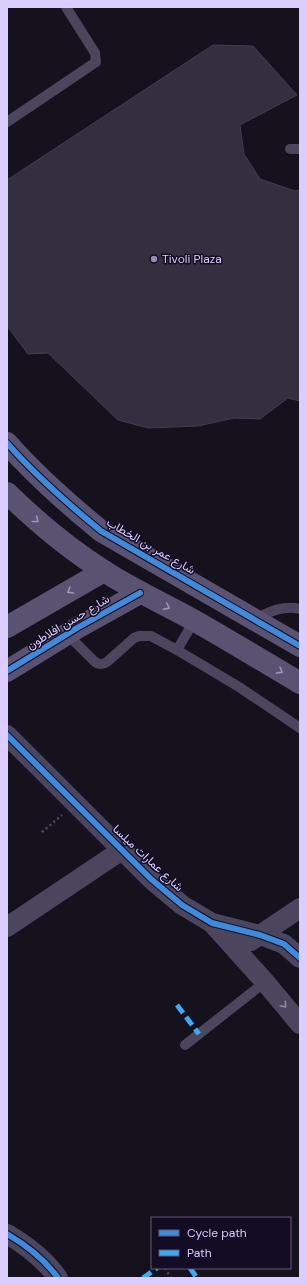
<svg xmlns="http://www.w3.org/2000/svg" width="307" height="1285" font-family="'DM Sans',Vazirmatn,sans-serif">
  <style>
    .building { fill: #342f3f; stroke: #433b51 }
    .lines { fill: none; stroke-linecap: round; stroke-linejoin: round }
    .path { stroke: #454f5f; stroke-width: 2.5; stroke-dasharray: 2 3; stroke-linecap: butt }
    .lane { stroke: #4b455e; stroke-width: 10 }
    .street { stroke: #4b455e; stroke-width: 20 }
    .secondary { stroke: #595271; stroke-width: 22 }
    .quiet { stroke: #3fa9f5; stroke-width: 5; stroke-dasharray: 10 5; stroke-linecap: butt }
    .cycleway-casing { stroke: #140c22; stroke-width: 8 }
    .cycleway { stroke: #408adc; stroke-width: 6 }
    .oneway { stroke: #a096bf }
    .oneway2 { stroke: #9389ae }
    .poi-dot { fill: #968bb0; stroke: #140c22; stroke-width: 1.5 }
    .labels { text-anchor: middle; dominant-baseline: central; stroke-width: 3; stroke-linejoin: round; paint-order: stroke }
    .poi-label { font-size: 12px; fill: #dbcdff; stroke: #140c22; text-anchor: start }
    .street-label { font-size: 12px; fill: #dbcdff; stroke: #140c22 }
  </style>
  <rect width="100%" height="100%" fill="#15111d"/>
  <path class="building" d="M213,45L253,46L297,95L240,125L244,154L260,179L295,191L300,190V401L288,398L260,419L234,418L198,426L148,428L118,420L48,353L28,354L7,326V180Z"/>
  <g class="lines">
    <path class="path" d="M42,832L62,815
      M165,1268L171,1278"/>
    <path class="lane" d="M7,122L96,62L95,53L66,7
      M290,149H300
      M254,619C269,612 283,605 300,609
      M67,634L94,661C99,665 102,665 107,662L134,638L139,636H151L177,650L239,687L300,728
      M177,650L194,621
      M185,1045L265,982"/>
    <path class="street" d="M7,735L151,879L182,905L212,923L260,935L284,944L300,958
      M212,923L265,982L300,1024
      M7,927L122,850
      M251,941L300,908
      M7,1234C26,1245 45,1260 58,1278"/>
    <path class="secondary" d="M7,443C35,475 68,504 101,531L300,646
      M7,493C37,522 69,549 104,571C133,590 165,604 195,621C230,641 265,662 300,683
      M7,627L104,571
      M7,671L77,628L140,593"/>
    <path class="quiet" d="M177,1005L199,1034
      M190,1268L197,1278
      M143,1278L157,1268"/>
    <g class="cycleway-casing">
      <path id="cycleway" d="M7,443C35,475 68,504 101,531L300,646
        M7,671L77,628L140,593
        M7,735L151,879L182,905L212,923L260,935L284,944L300,958
        M7,1234C26,1245 45,1260 58,1278"/>
    </g>
    <use href="#cycleway" class="cycleway"/>
  </g>
  <defs><path id="oneway-chevron" d="M-2-3.5L2.5 0L-2 3.5" fill="none" stroke-width="1.6" stroke-linecap="round" stroke-linejoin="round"/></defs>
  <g class="oneway">
    <use href="#oneway-chevron" transform="translate(36 520) rotate(39)"/>
    <use href="#oneway-chevron" transform="translate(70 591) rotate(150)"/>
    <use href="#oneway-chevron" transform="translate(167 607) rotate(27)"/>
    <use href="#oneway-chevron" transform="translate(280 671) rotate(30)"/>
  </g>
  <use class="oneway2" href="#oneway-chevron" transform="translate(284 1005) rotate(50)"/>
  <circle class="poi-dot" cx="154" cy="259" r="4"/>
  <g class="labels">
    <g class="poi-label">
      <text x="162" y="259">Tivoli Plaza</text>
    </g>
    <g class="street-label">
      <text transform="translate(151 546) rotate(30)">شارع عمر بن الخطاب</text>
      <text transform="translate(68 622) rotate(-31)">شارع حسن افلاطون</text>
      <text transform="translate(148 858) rotate(43)">شارع عمارات ميلسا</text>
    </g>
  </g>
  <rect width="307" height="1285" fill="none" stroke="#dbcdff" stroke-width="16"/>
  <rect x="151" y="1217" width="140" height="52" fill="#140c22" stroke="#64597a"/>
  <rect x="159" y="1230" width="20" height="6" fill="#408adc" stroke="#64597a"/>
  <text x="187" y="1237" font-size="12" fill="#dbcdff">Cycle path</text>
  <rect x="159" y="1250" width="20" height="6" fill="#3fa9f5" stroke="#64597a"/>
  <text x="187" y="1257" font-size="12" fill="#dbcdff">Path</text>
</svg>
